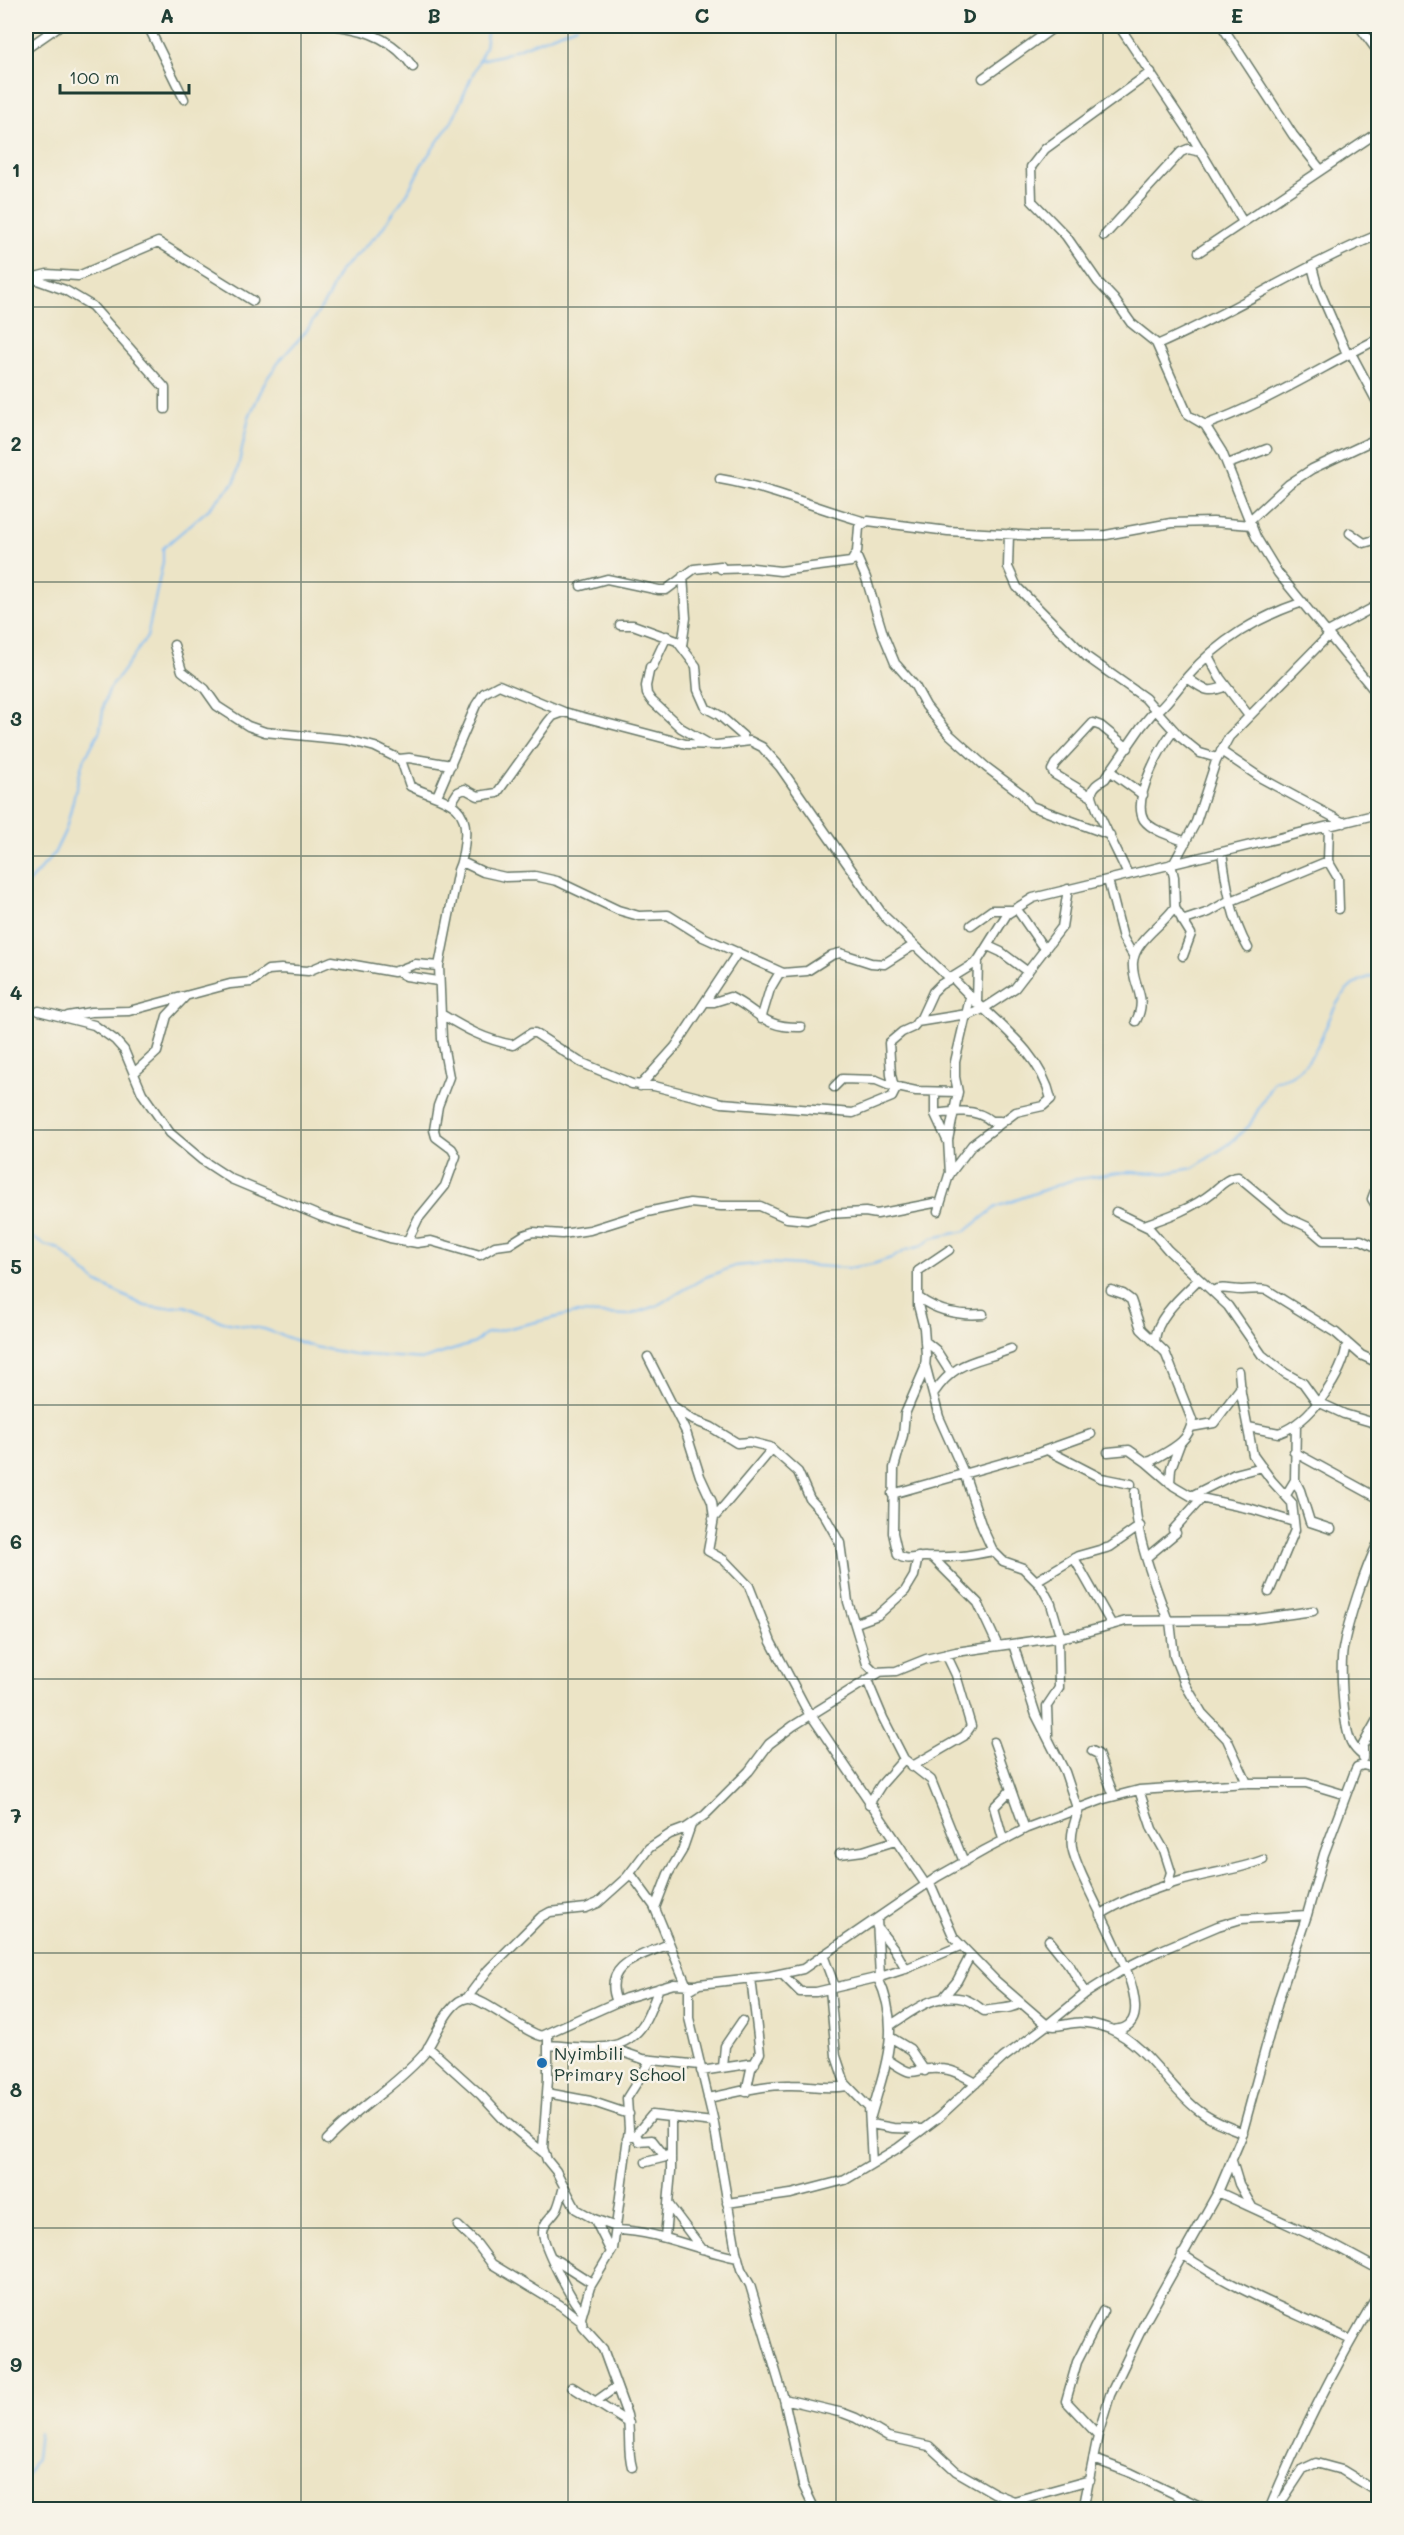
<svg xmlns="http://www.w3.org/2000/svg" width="1404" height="2535" font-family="Mali,sans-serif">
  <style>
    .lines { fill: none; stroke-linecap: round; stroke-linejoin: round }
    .stream { stroke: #82bdf4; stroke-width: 2 }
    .minor-casing { stroke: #677767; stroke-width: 11 }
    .minor { stroke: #fff; stroke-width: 8 }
    .grid { fill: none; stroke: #1f3d34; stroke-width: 1.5; stroke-opacity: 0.55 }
    .poi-dot { fill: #1f6fb2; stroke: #f7f3e8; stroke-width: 2 }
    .labels { text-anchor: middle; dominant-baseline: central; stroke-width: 5; stroke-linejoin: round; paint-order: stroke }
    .poi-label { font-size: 18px; fill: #1f3d34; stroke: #f7f3e8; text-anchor: start }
    .neatline { fill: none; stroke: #1f3d34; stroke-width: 2 }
    .grid-label { font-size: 20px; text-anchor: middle; font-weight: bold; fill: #1f3d34 }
  </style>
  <rect width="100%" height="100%" fill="#f7f3e8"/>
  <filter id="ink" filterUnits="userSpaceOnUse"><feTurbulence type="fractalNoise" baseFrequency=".0167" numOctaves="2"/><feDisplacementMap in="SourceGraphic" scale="12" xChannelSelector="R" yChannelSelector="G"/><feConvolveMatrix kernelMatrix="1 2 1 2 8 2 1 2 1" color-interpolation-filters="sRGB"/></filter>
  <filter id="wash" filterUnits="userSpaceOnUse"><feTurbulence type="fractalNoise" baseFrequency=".008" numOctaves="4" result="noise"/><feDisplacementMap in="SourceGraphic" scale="24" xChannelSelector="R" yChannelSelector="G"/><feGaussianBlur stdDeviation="1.35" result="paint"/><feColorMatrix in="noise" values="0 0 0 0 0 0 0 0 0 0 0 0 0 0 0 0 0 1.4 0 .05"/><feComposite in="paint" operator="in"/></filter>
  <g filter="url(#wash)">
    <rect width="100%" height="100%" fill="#ece4c6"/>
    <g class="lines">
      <path class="stream" d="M481,60L502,55L577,26
        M26,885L54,854L66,829L82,764L100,730L104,704L109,690L147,637L163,562V548L210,508L235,481L249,417L266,380L281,359L307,330L328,297L339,272L379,233L408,192L422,164L452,121L485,47L488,26
        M26,1234L45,1245L59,1249L96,1282L145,1306L158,1308L185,1306L223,1322L264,1329L314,1347L354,1354L424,1359L475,1343L484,1334L575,1313L629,1315L656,1306L706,1277L735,1266L768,1263L849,1268L873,1264L894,1257L906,1250L922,1246L932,1238L966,1231L996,1207L1072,1180L1125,1172L1166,1173L1193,1168L1229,1144L1249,1126L1274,1081C1280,1079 1287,1078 1292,1075C1327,1055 1324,1003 1356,983C1363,978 1371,977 1378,975
        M26,2478L36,2458L39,2433"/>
    </g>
  </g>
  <g filter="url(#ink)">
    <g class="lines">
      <g class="minor-casing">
        <path id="minor" d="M148,26L184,99
          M338,26C369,30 395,41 413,67
          M1119,26L1187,128L1243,222
          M1222,26L1293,135L1321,170
          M1359,26L1378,52
          M26,49L59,26
          M1151,72L1045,149L1031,167L1032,201L1066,236L1098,282L1114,299L1131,323L1156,343L1188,415L1205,425L1222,452L1256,537L1278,573L1378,695
          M983,78L1056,26
          M1104,236L1181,152L1188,149L1201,152
          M1199,252L1378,132
          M1312,266L1317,285L1347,354
          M26,276L65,290L92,306L165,388V409
          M31,278L47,274L78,276L158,242L253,301
          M1157,345C1233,312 1302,266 1378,235
          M1351,353L1378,404
          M1205,425C1266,403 1320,368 1378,339
          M1228,464L1267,449
          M720,479C772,488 815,508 866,522
          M1250,520L1289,484L1312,469L1378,438
          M1350,533L1364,543L1378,539
          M1009,534L1008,567L1017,587L1087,657L1145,698L1180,737L1200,753L1217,758
          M856,555L866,578L883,634L895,663L915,686L926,706L948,733L986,767L1022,794L1031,806L1110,835
          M721,569L753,568L780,571L851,562L857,552L859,527L868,521L948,531L1038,536L1106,535L1171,523L1213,522L1252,525
          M581,586L607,579L659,590H666L694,569L721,566
          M620,625H633L677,641L696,666L698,690L706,708L719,715L743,736
          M1328,632L1378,605
          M174,645L182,671L205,689L217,706L248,726L265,732L348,740L375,747L401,760L410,786C437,800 469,799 465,838C464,849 463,860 458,870L439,966L442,1039L449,1077L438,1106L434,1130L436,1137L452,1149L456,1156L445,1186L418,1219L407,1242
          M682,646L686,618L683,576
          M1208,656L1220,678L1249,716
          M650,667L646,686L647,694L651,700L681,728L711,745
          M652,668L667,636
          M1187,678C1203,688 1206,695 1226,686
          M1158,711C1170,700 1178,688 1188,676C1218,641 1260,616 1303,602
          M1174,730C1161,747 1131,799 1144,820C1152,831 1174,837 1186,842
          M1221,751L1261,778L1344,823
          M399,759L409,758L451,765
          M1110,771L1143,795
          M437,796L476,705L484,693L499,685L564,712L686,744L717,745L750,741L762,747L780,767L883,915L950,979
          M1092,797L1054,774L1052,770L1055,764L1093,723L1101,726L1128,748
          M451,803L458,792L465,789L478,796L497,793L548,722L553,716L564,712
          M1329,826L1328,861L1338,878L1339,909
          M1222,852C1226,883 1232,921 1248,948
          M462,862L483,872L505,877L535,876L557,881L618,910L639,916L668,915L703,937L783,973L807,971L832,955L840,953L871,963L884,964L914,945
          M1174,863L1196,822L1216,761L1229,737L1329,635
          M1128,875C1123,862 1090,801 1092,792C1094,785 1099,783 1105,779L1141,727L1156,709
          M1108,880L1123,938L1134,957
          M1231,901L1328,861
          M1016,908L1045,950
          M1175,908L1191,934L1183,956
          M1182,921L1209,912L1230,900
          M971,925L992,910H1013
          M988,946L1001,952L1028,972
          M396,971L406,976L438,981
          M705,1002H714L730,997C760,1012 763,1028 801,1027
          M977,1004L978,960
          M39,1011L94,1025L115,1040L124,1050L142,1093L170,1133L202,1160L231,1179L322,1217L390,1238L417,1243L431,1241L480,1255L495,1246L510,1244L524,1235L533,1232L562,1234L590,1230L647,1212L690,1203L721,1206H760L787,1218L807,1220L827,1214L865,1212L877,1214L934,1203
          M441,1014C466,1029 483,1039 513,1045L531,1033H535L580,1062L632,1084L654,1086L722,1103L853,1113L892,1097L895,1091L891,1075L889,1043L902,1032L913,1027L921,1018L933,992L940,985L977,962L1007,914L1033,898L1378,814
          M68,1016L91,1012L129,1011L230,984L251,982L268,970L281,969L308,971L332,961L394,972L415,964L439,966
          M967,1016L983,1009L1015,988L1062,927L1068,889
          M761,1019L770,989L780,972
          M1136,1021C1149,996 1131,985 1133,962C1135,940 1164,924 1175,907L1174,877L1171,864
          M917,1022L967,1014
          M134,1073L157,1052L167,1016L185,997
          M640,1086L675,1047L738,952
          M834,1087L842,1079L876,1080L888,1085L916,1091L958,1092
          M935,1092V1114L947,1140
          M935,1114C953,1111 976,1108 991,1121H1000
          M950,1174L948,1140L958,1092L955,1077V1062L970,998
          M1378,1183L1372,1199L1378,1209
          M938,1211L949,1175L972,1145L1016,1112L1043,1106L1051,1099C1039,1046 985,1016 952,977
          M1116,1212L1149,1228L1168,1250L1228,1306L1262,1355L1285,1373L1303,1383L1316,1401L1344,1414L1378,1424
          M1144,1225C1168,1217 1193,1208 1213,1192C1221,1185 1227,1178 1238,1177L1286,1217L1308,1227L1323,1240H1361L1378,1248
          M949,1250L918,1271V1305L924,1328L926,1355L925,1368L905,1414L903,1435L894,1468L893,1533L898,1555C907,1562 916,1556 926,1557C953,1558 967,1556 993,1551
          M1212,1291C1224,1286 1230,1290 1242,1290C1251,1290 1258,1288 1267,1290L1336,1333L1361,1355L1378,1363
          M919,1298C939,1312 959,1316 983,1314
          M925,1341L936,1350L950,1372
          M1155,1341C1156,1317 1183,1295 1199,1279
          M648,1357L686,1432L700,1476L712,1502L714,1518L708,1551L724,1560L749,1586L771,1642L810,1716
          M925,1364L939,1417L964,1473L982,1527L993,1551L1003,1561L1023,1568L1041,1586L1051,1604L1061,1638
          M1239,1371L1241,1393L1253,1455L1272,1481L1292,1503L1295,1530L1269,1592
          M933,1394C957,1359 975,1363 1011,1349
          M673,1406L693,1420L711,1427L737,1443L750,1442L770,1447L798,1472L810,1499L823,1513L840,1543L848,1602L867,1664L875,1672L896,1671L926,1659L956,1652L1075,1635L1126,1621L1248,1620L1313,1611
          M1191,1427L1214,1423L1241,1387
          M1248,1427L1279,1433C1310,1422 1343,1376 1347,1343
          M1047,1450L1101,1478L1131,1484
          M1108,1452L1129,1450L1146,1462L1151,1461C1169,1450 1190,1443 1192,1420L1165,1352L1141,1329L1131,1300L1123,1294L1111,1290
          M1294,1452L1378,1498
          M1146,1462L1174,1486L1191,1496L1252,1509L1294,1522
          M1295,1480L1300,1490L1310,1522L1331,1529
          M1170,1483L1171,1468L1180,1444
          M1135,1492C1134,1533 1154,1582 1168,1621
          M892,1494L1038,1453L1091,1434
          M1286,1495L1295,1480L1296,1424
          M1191,1496L1235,1474L1262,1467
          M713,1519L772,1449
          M1173,1530L1201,1499
          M1147,1557L1176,1533
          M933,1558L978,1603L998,1646
          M1074,1558L1112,1625
          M1036,1581L1078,1556L1110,1547L1140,1526
          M1170,1621L1174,1656L1185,1684L1202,1713L1227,1739L1247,1783
          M856,1623L878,1615L905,1591L914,1576L918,1557
          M1013,1644L1036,1715L1065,1772L1077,1808
          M867,1680L883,1718L904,1759L931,1780L964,1862
          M811,1715L926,1885
          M1048,1735L1047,1706L1059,1688L1058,1638
          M994,1742L1025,1829
          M1092,1751L1098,1754L1114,1796
          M1363,1756C1358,1752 1354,1748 1351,1742C1343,1725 1340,1668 1343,1649C1348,1620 1365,1569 1378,1543
          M1363,1758V1745L1378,1718
          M911,1767L964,1736L971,1726L956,1675L946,1654
          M1139,1790L1152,1829L1164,1850L1171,1872L1167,1886
          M869,1804L881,1785L904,1759
          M1080,1807C1075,1819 1070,1834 1072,1847C1079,1885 1151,1990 1132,2021C1127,2029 1120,2029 1112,2030
          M1003,1839L994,1807L1011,1790
          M840,1854L863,1851L895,1841
          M630,1873L654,1906L686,1984
          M930,1883L954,1938L996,1981L1047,2025C1058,2028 1063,2024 1074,2023C1086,2021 1099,2025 1110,2029C1147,2045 1167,2086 1198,2110C1211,2121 1227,2126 1243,2133
          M655,1908L668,1874L682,1851L691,1825
          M1100,1915C1123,1900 1151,1890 1177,1882C1206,1873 1235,1871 1263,1860
          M877,1919L880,1977
          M877,1927L895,1950L906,1969
          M1049,1940L1070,1966L1086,1993
          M823,1955L835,1987
          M782,1974L800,1992H816L880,1977L905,1969L960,1946
          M830,1989L836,2056L845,2083L869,2108L872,2163
          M467,1998L488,1970L541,1917L550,1912L586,1908L598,1903L627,1877L649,1848L670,1834L686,1828L705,1815L749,1771L769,1744L793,1726L880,1672
          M942,1999L957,1981L970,1956
          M617,2002C601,1964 641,1956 669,1944
          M891,2025C914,2010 935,1992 964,1999C972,2001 978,2007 984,2011C998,2008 1010,2010 1021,2003
          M548,2034V2079L543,2148L547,2160L556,2171L576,2209L594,2219L616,2227
          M890,2037L910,2049L925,2071
          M548,2045C582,2047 624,2057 644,2023C650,2013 654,2000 659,1988
          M428,2047L481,2095L505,2121L545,2154
          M609,2047L643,2059L700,2065
          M887,2059C920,2082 908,2067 940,2069C953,2069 965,2077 976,2083
          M723,2067L725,2046L742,2021
          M701,2071L755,2063
          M746,2092L751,2069L760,2053L751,1978
          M547,2093L590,2101L629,2114
          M708,2098C735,2093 764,2084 791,2085C811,2085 827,2090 847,2086
          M871,2116C885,2066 902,2028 878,1978
          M871,2124L893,2128L921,2129
          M636,2134L639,2141L652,2140L663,2154L671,2158
          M627,2139L636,2134L652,2115L713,2122
          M327,2140C356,2109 395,2087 423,2055C435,2041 447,2000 468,1998C482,1997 522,2031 541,2036L626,1998L674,1984L695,1985
          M1232,2161L1239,2184L1252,2207
          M646,2162L666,2157
          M564,2186C562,2194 560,2202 557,2209C552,2217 543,2222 543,2232C542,2244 572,2302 582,2311
          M1218,2192L1337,2247L1378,2269
          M727,2203L791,2194L845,2180L898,2148L939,2117L1003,2058L1047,2025L1086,1993L1127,1967L1159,1951L1218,1926L1241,1919L1307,1915
          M669,2205L702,2249
          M595,2220L611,2252
          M458,2226L477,2244L492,2264L560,2305L582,2322
          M616,2230C660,2231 695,2250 738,2258
          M665,2237L671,2171V2117
          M1182,2254C1234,2290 1294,2312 1351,2340
          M553,2258L592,2283
          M572,2387L629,2423
          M784,2399L843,2413L856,2418L888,2437L929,2446L956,2471L994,2493L1014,2501L1090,2480
          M595,2402L616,2387
          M1098,2435L1066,2401L1077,2362L1103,2311
          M1094,2459L1131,2473L1208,2510
          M632,2467C627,2450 631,2432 627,2415L603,2349L583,2327L581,2318L590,2287L613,2249L629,2129L627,2098L651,2060
          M815,2510L803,2485L784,2399L750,2285L741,2269L736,2251L713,2118L689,2018V1990L699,1984L770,1976L803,1969L937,1877L985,1850L1027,1828L1104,1799L1139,1790L1247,1783H1306L1346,1795
          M1083,2510L1098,2435L1110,2395L1145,2322L1218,2192L1241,2138L1280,1995L1307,1915L1324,1854L1355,1771L1357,1767L1363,1765L1378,1769
          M1269,2510C1300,2434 1337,2363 1378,2294
          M1276,2510L1303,2469L1316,2463L1342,2470L1378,2492"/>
      </g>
      <use href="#minor" class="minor"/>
    </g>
  </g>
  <path class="grid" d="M301,26V2510M568,26V2510M836,26V2510M1103,26V2510M26,307H1378M26,582H1378M26,856H1378M26,1130H1378M26,1405H1378M26,1679H1378M26,1953H1378M26,2228H1378"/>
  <circle class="poi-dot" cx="542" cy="2063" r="6"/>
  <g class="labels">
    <g class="poi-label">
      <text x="554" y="2053">Nyimbili<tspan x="554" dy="21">Primary School</tspan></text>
    </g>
  </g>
  <rect width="1404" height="2535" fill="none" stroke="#f7f3e8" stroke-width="66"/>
  <path d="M60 84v9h129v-9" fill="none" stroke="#1f3d34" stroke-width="3"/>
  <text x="69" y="84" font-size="18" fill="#1f3d34" stroke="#f7f3e8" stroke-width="4.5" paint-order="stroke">100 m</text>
  <rect x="33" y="33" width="1338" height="2469" class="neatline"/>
  <g class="grid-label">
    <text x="167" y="23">A</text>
    <text x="434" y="23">B</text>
    <text x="702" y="23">C</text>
    <text x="970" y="23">D</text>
    <text x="1237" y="23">E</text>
    <text x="16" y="177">1</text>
    <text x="16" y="451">2</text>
    <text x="16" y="726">3</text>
    <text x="16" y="1000">4</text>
    <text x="16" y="1274">5</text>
    <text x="16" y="1549">6</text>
    <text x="16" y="1823">7</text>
    <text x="16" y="2097">8</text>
    <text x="16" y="2372">9</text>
  </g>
</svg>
